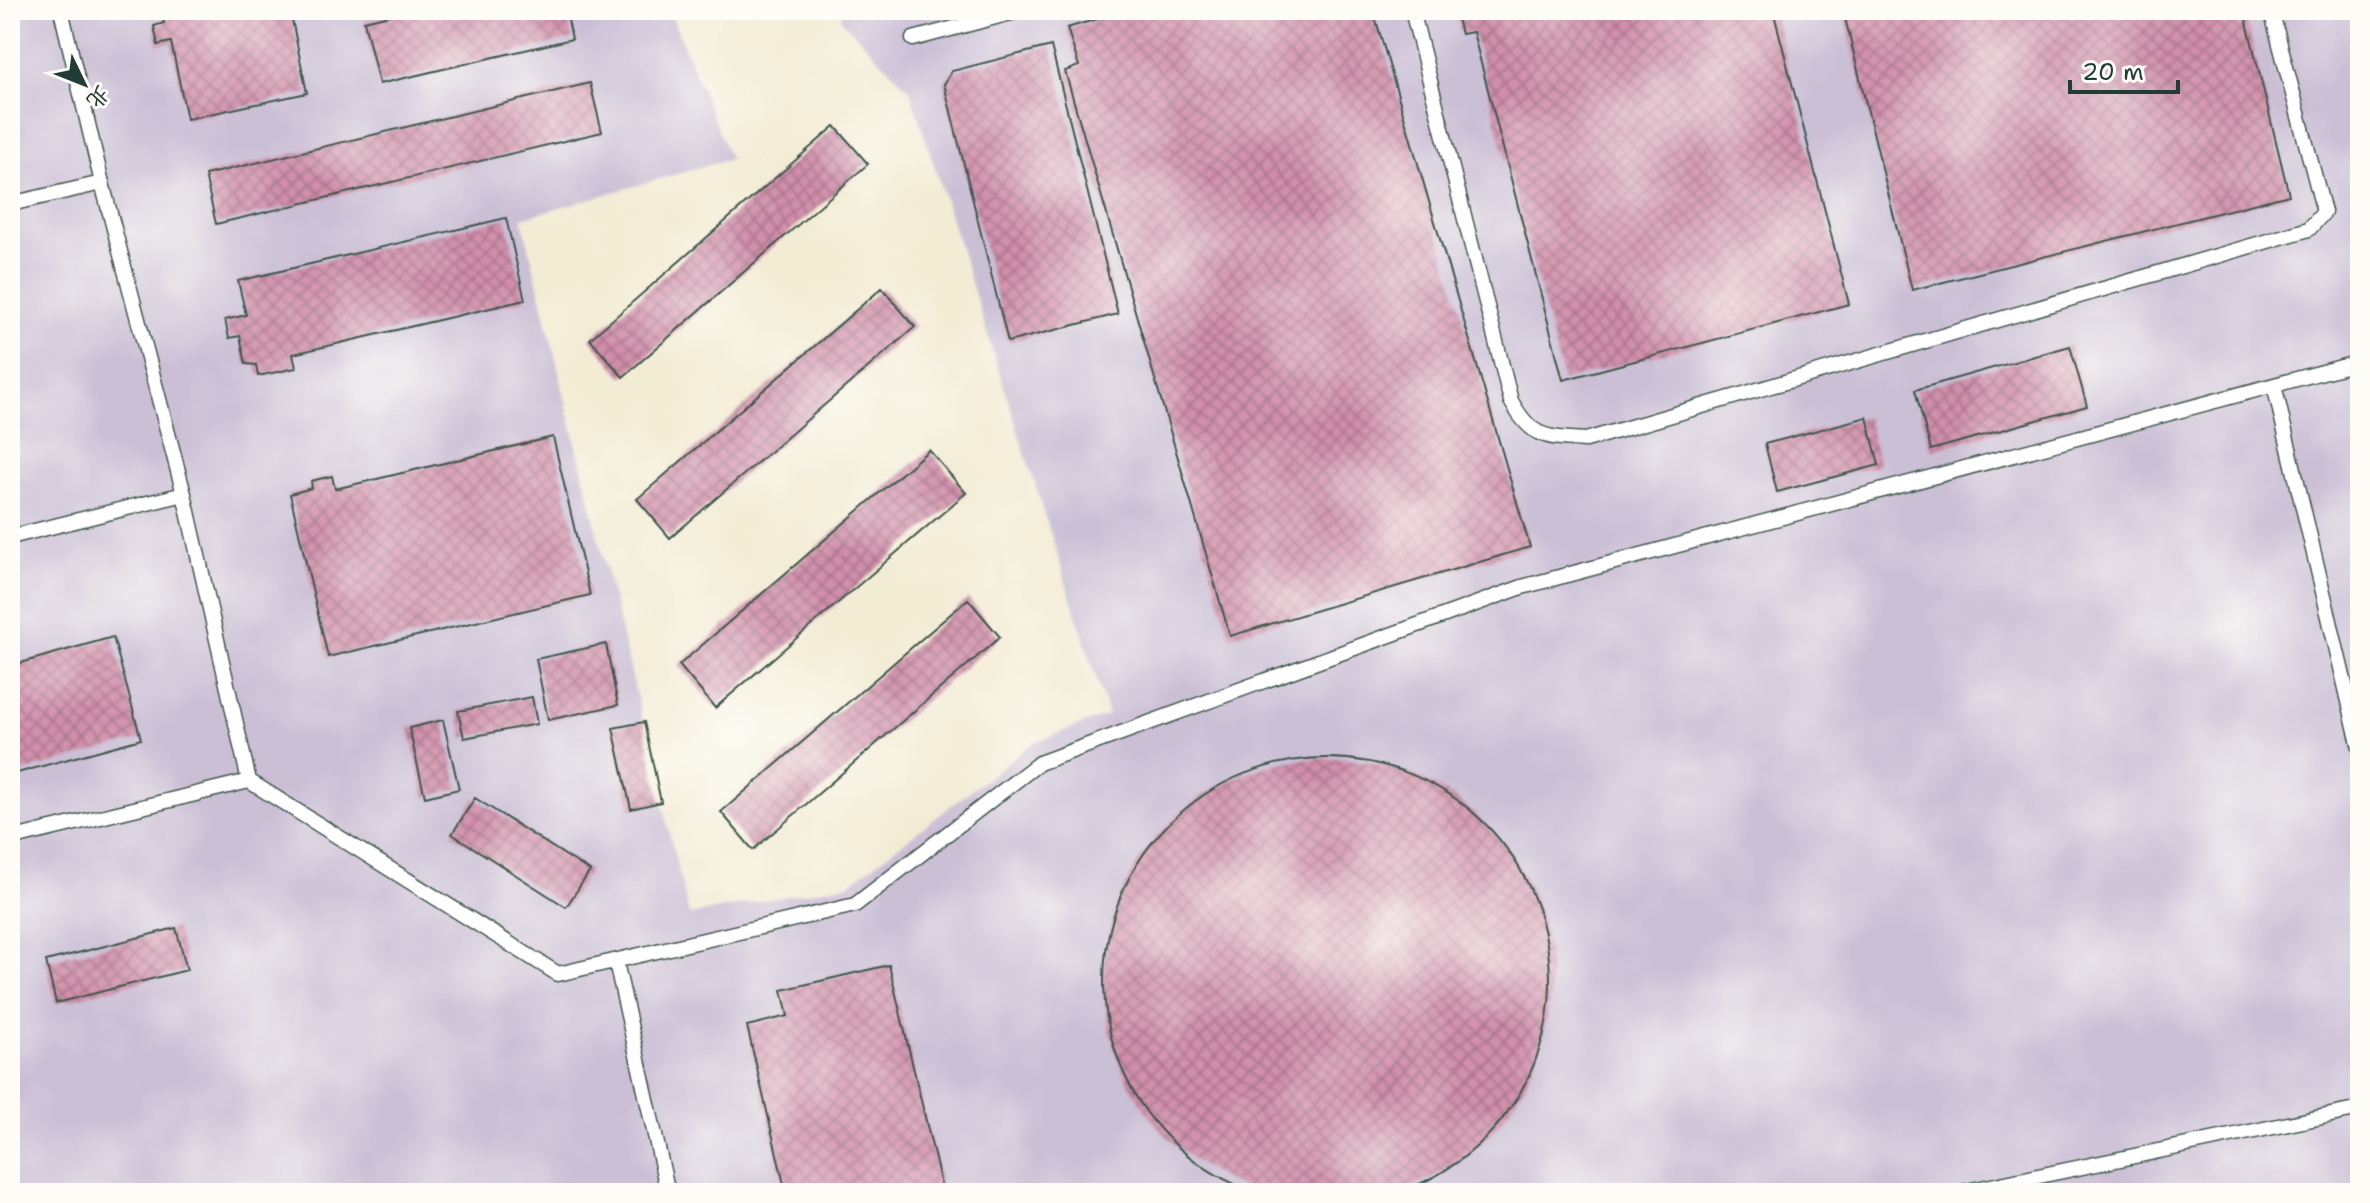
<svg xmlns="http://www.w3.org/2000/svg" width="2370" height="1203" font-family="'Shantell Sans','LXGW WenKai TC',sans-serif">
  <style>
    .industrial { fill: #cbbfd5 }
    .building { fill: url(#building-cross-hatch) }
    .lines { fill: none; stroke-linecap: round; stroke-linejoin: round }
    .service-casing { stroke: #3f574c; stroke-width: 17 }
    .service { stroke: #fff; stroke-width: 14 }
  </style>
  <defs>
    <pattern id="building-cross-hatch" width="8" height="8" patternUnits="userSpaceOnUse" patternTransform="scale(2)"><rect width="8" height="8" fill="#d18fab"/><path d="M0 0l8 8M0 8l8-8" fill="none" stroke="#a9768c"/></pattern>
  </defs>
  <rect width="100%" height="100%" fill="#fdfcf7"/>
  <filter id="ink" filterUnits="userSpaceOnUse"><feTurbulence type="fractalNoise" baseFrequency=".0125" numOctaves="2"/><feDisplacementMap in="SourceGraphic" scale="16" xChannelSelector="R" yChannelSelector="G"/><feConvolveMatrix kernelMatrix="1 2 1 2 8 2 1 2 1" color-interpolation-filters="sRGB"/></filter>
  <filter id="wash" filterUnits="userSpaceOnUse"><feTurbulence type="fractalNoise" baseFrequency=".006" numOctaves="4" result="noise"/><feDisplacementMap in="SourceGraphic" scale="32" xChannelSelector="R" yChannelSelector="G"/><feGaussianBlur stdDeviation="1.8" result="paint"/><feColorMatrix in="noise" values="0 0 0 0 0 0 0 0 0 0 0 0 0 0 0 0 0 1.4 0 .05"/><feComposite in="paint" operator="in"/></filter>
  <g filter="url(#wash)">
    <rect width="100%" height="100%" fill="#f3ecd5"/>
    <path class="industrial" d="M10,10H669L730,159L522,218L689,915L849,884L1033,743L1108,715L910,90L842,21L841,10H2360V1193H10Z"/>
    <g id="blocks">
      <path class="building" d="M162,10H290L307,93L187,119L171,42L158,45L154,26L164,23Z
        M411,10H566L572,39L379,84L364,21Z
        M1128,10H1373L1530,547L1230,636L1065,71L1079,66L1067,28Z
        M1455,10H1773L1849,304L1563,380L1473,32L1461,34Z
        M1843,10H2244L2289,195L1912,290Z
        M1051,46L1118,314L1008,342L944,84L952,71Z
        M590,83L602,132L216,224L205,175Z
        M835,126L868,164L623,377L590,339Z
        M506,218L525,300L293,354L296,368L258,376L256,365L246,364L240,336L229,338L225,320L246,315L238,281Z
        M882,288L915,327L670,538L637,499Z
        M2070,346L2087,406L1931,450L1915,390Z
        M1867,417L1879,465L1777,492L1765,444Z
        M553,437L590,595L328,657L290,494L312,488L311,481L332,476L335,489Z
        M929,450L966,493L715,708L679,665Z
        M968,599L1000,637L753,850L721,812Z
        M113,637L141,739L10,775V666Z
        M606,644L618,705L548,720L536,659Z
        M532,697L537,724L464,738L458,711Z
        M443,720L459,789L425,797L409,728Z
        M644,722L661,802L631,809L613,728Z
        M1104 981a223 223 0 1 1 446 0a223 223 0 1 1-446 0Z
        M475,798L590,871L566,907L452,834Z
        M176,928L187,970L56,1003L46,961Z
        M889,965L943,1193H786L747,1026L788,1016L782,990Z"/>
    </g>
  </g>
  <g filter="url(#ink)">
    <use href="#blocks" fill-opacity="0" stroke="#3f574c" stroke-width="2"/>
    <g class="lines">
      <g class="service-casing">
        <path id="service" d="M61,10L102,183L184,494L249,781L558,974L855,905L1039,763L1522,587L2360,362
          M1412,10L1511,401C1532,439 1545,437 1586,440L2309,229L2324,212L2271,10
          M913,39L1022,10
          M10,204L102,183
          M2274,385L2360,748
          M10,537L184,494
          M10,839L249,781
          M616,962L668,1193
          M1957,1193L2360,1109"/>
      </g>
      <use href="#service" class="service"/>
    </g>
  </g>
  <rect width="2370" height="1203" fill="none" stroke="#fdfcf7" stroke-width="40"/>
  <g transform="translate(84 84) rotate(133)" stroke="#fdfcf7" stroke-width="6" paint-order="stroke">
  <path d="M0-6L14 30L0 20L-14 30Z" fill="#1f3d34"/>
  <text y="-12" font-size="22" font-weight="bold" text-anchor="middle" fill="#1f3d34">北</text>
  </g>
  <path d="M2070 80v12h108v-12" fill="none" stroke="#1f3d34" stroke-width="4"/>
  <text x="2082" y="80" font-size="24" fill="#1f3d34" stroke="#fdfcf7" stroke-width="6" paint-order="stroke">20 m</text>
</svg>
